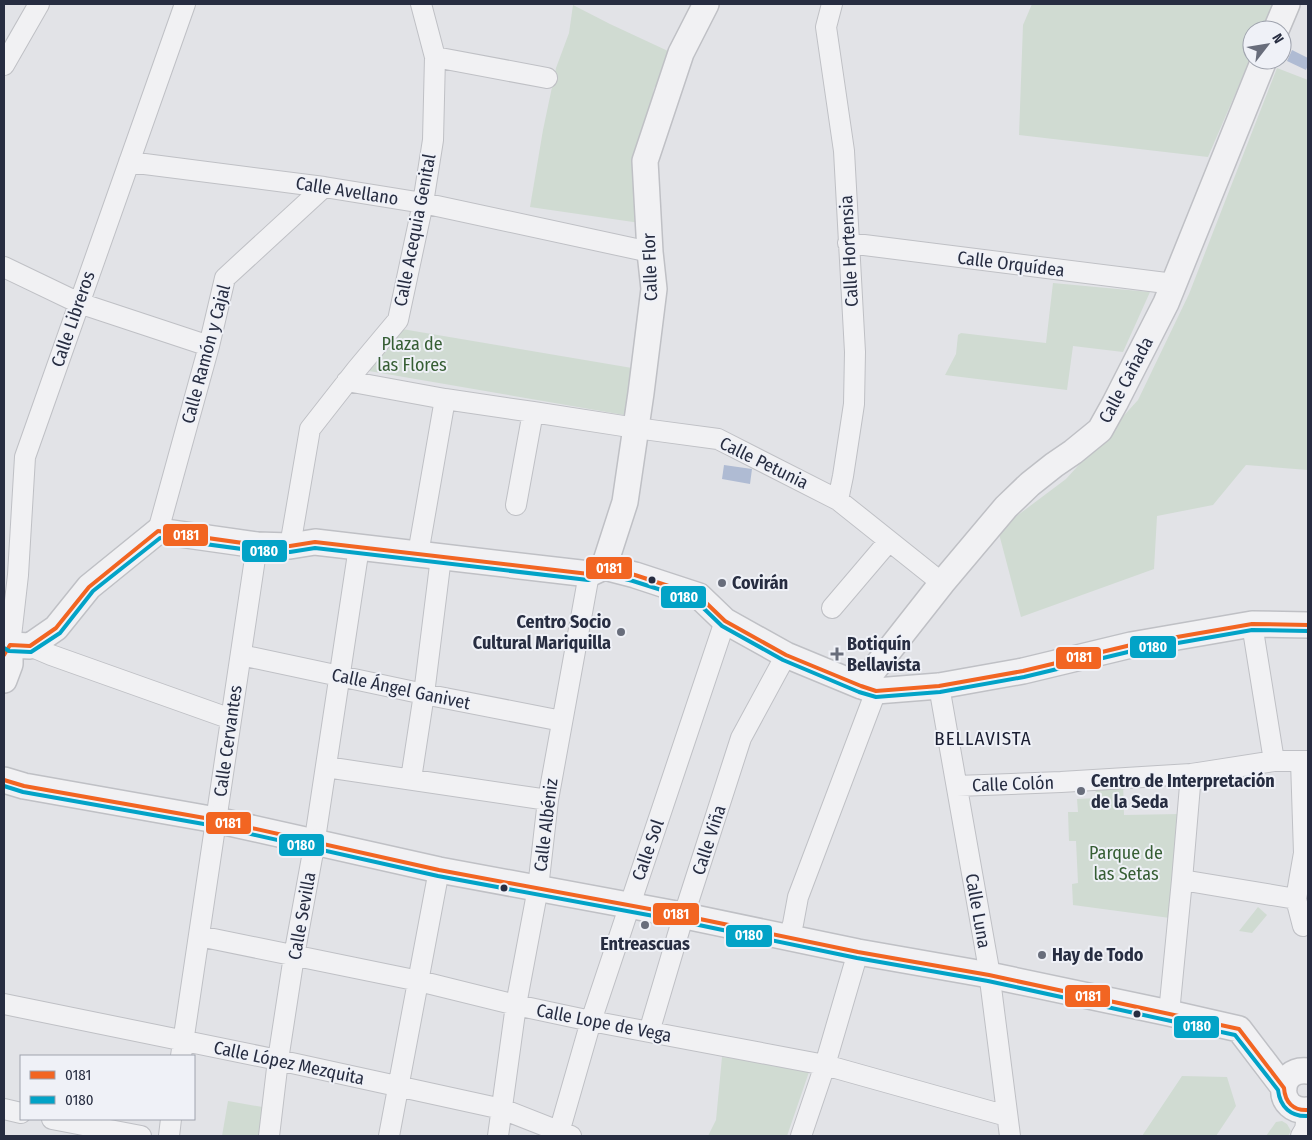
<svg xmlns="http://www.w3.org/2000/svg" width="1312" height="1140" font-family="'Fira Sans Condensed',sans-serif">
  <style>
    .green { fill: #d0dbd2 }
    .water { fill: #afbbd3 }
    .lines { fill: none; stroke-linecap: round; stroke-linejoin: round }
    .minor-casing { stroke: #bfc0c5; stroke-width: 22 }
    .tertiary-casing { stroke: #bfc0c5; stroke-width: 28 }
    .minor { stroke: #f1f1f3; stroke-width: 20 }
    .tertiary { stroke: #f1f1f3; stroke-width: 25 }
    .bus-1-casing { stroke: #eff1f7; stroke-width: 8 }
    .bus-2-casing { stroke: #eff1f7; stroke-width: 8 }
    .bus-1 { stroke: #f26522; stroke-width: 4 }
    .bus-2 { stroke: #02a3c7; stroke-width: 4 }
    .bus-dot { fill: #272d41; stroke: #eff1f7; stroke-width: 2 }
    .poi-dot { fill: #686d7b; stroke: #eff1f7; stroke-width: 2 }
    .labels { text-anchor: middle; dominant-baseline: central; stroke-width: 4; stroke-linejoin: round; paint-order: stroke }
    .street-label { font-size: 18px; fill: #272d41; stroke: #eff1f7 }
    .park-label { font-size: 18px; fill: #365e34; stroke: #eff1f7 }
    .poi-label { font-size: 18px; font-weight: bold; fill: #272d41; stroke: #eff1f7; text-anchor: start }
    .neighbourhood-label { font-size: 19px; letter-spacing: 1px; fill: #1a1e32; stroke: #eff1f7 }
    .line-badge { stroke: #eff1f7; stroke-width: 2 }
    .badge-label { font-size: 14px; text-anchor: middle; font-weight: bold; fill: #fff }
  </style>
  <rect width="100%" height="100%" fill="#e2e3e7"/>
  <path class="green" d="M1032,4H1274L1263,30H1252V55L1208,157L1019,135L1023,25Z
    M573,5L610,24L668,51L659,83L654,88L637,197L640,223L530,207L543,130L556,68L569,33Z
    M1277,68L1308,80V470L1246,465L1213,505L1157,516L1154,569L1021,617L998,530L1066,479L1138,400L1189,294Z
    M1053,283L1150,292L1123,352L1073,346L1067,390L945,375L956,354L958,335L961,333L1046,343Z
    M402,329L638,369L630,416L369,371L368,368Z
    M1123,780L1124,815L1180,814L1170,918L1073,905L1072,884L1078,883L1076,841H1069L1068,812H1078L1077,799L1096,798L1095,782Z
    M1258,907L1267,915L1252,933L1239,931Z
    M722,1057L810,1069L787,1136H708L716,1120Z
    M1182,1076L1227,1077L1236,1106L1216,1136H1142Z
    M228,1101L268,1108L263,1136H222Z
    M1282,1121L1287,1124L1291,1131L1288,1136H1266L1276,1122Z"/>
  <path class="water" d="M1292,50L1308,58V65L1306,70L1287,61Z
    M724,465L752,469L750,484L722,479Z"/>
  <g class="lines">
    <g class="minor-casing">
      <path id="minor" d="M832,4L826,27L844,151L855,352L854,404L843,476L838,500
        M435,57L547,78
        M4,65L39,4
        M129,162L324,187L423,203L650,252
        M848,243L1174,284
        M4,267L79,303L209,346
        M347,381L445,399L533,412L636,428L718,439L838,500L942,583
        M516,505L533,412
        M158,531L209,346L225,278L324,187
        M290,546L310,429L357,369L398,320L423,203L433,140L435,57L421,4
        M418,554L445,399
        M832,608L889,541
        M1252,624L1274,761
        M10,645L18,575L25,457L185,4
        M30,646L51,655L231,719
        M241,655L424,694L562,721
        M939,686L988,964L1010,1136
        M1301,761L1304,853L1296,899L1303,926L1308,921
        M326,767L548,800
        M411,779L424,694L441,557
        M957,786L1061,782L1191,774L1274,761H1308
        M1182,880L1296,899
        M199,936L419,981L516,1005L591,1021L825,1065L1007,1116
        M788,938L793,924L798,897L876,691
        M4,1004L278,1060L502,1109L571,1136
        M1169,1013L1182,880L1191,774
        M649,1032L681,924L741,738L786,655
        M181,1056L257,545
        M4,1109L21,1113
        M52,1119L141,1136
        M169,1136L171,1119
        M269,1136L278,1060L294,956L313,852L359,547
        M389,1136L439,870
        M498,1136L516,1005L538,888L548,800L589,574
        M558,1136L591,1021L725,621
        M801,1136L825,1065L858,952
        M1301,1136L1305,1129L1308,1110"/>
    </g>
    <g class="tertiary-casing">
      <path id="tertiary" d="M1276,30L1287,4
        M604,567L625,502L641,393L654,289L650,252L645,161L681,53L706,4
        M4,646L10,645L30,646L56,628L89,587L158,531L257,545L290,546L315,542L589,574L604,567L635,575L699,596L725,621L786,655L861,686L876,691L939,686L1023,671L1131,645L1252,624L1308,625
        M4,680L10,664V645
        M861,686L942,583L1006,507L1030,484L1054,465L1073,452L1100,430L1115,403L1166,303L1264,60
        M4,780L24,786L216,820L439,870L671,913L858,952L989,975L1169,1013L1239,1029L1284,1088
        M1308,1071C1275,1067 1276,1114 1308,1110"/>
    </g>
    <use href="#minor" class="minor"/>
    <use href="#tertiary" class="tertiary"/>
    <g class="bus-1-casing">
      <path id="bus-1" d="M4,655L10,645L30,646L56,628L89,587L158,531L257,545L290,546L315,542L589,574L604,567L635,575L699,596L725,621L786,655L861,686L876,691L939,686L1023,671L1131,645L1252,624L1308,625
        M4,780L24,786L216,820L439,870L671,913L858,952L989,975L1239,1029L1284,1088C1285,1102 1293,1111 1308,1110"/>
    </g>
    <g class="bus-2-casing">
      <path id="bus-2" d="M4,648L9,651L31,652L60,633L93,591L160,538L257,551L290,552L315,548L588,580L605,574L633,581L696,601L722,626L783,660L859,692L876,697L940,692L1024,677L1132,651L1252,630L1308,631
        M4,786L23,792L215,826L438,876L670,919L857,958L988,981L1235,1035L1278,1090C1280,1107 1291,1117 1308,1116"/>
    </g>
    <use href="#bus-1" class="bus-1"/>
    <use href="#bus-2" class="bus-2"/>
  </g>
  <g class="bus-dot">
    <circle cx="652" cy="580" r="4.5"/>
    <circle cx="504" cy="888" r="4.5"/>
    <circle cx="1137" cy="1014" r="4.5"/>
  </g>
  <g class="poi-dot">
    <circle cx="722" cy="583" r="5"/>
    <circle cx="621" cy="632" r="5"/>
    <path d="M834.5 646.5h5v5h5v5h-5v5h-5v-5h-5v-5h5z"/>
    <circle cx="1081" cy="791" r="5"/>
    <circle cx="645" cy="925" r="5"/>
    <circle cx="1042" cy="955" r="5"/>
  </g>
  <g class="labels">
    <g class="street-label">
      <text transform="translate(347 191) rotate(9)">Calle Avellano</text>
      <text transform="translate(415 230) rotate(-79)">Calle Acequia Genital</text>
      <text transform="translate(849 251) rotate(-93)">Calle Hortensia</text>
      <text transform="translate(1011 264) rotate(7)">Calle Orquídea</text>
      <text transform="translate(650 267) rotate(-92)">Calle Flor</text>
      <text transform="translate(73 319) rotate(-71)">Calle Libreros</text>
      <text transform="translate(206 354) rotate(-75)">Calle Ramón y Cajal</text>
      <text transform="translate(1126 380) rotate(-62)">Calle Cañada</text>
      <text transform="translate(764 463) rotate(26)">Calle Petunia</text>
      <text transform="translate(401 689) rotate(12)">Calle Ángel Ganivet</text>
      <text transform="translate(228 741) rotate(-82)">Calle Cervantes</text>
      <text transform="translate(1013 784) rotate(-2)">Calle Colón</text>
      <text transform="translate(546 825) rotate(-83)">Calle Albéniz</text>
      <text transform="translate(709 840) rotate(-72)">Calle Viña</text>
      <text transform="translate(648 850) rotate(-71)">Calle Sol</text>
      <text transform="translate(978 911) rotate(80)">Calle Luna</text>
      <text transform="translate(302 916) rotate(-80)">Calle Sevilla</text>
      <text transform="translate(604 1023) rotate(11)">Calle Lope de Vega</text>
      <text transform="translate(289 1063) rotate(12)">Calle López Mezquita</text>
    </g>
    <g class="park-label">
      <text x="412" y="344">Plaza de<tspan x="412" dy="21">las Flores</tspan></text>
      <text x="1126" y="853">Parque de<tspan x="1126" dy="21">las Setas</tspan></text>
    </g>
    <g class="poi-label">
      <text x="732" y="583">Covirán</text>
      <text x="611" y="622" text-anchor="end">Centro Socio<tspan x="611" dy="21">Cultural Mariquilla</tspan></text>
      <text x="847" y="644">Botiquín<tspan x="847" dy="21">Bellavista</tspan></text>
      <text x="1091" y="781">Centro de Interpretación<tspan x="1091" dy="21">de la Seda</tspan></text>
      <text x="645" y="944" text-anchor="middle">Entreascuas</text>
      <text x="1052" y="955">Hay de Todo</text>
    </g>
    <g class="neighbourhood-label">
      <text x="983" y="738">BELLAVISTA</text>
    </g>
  </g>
  <g class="line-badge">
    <rect x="162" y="523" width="47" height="24" rx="5" fill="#f26522"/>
    <rect x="241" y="539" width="47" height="24" rx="5" fill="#02a3c7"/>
    <rect x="585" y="556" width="48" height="24" rx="5" fill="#f26522"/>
    <rect x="660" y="585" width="47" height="24" rx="5" fill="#02a3c7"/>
    <rect x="1129" y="635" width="48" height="24" rx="5" fill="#02a3c7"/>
    <rect x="1055" y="646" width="47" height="24" rx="5" fill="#f26522"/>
    <rect x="205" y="811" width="47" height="24" rx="5" fill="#f26522"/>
    <rect x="278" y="833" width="47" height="24" rx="5" fill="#02a3c7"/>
    <rect x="652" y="902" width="48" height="24" rx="5" fill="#f26522"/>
    <rect x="725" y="924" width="48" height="24" rx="5" fill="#02a3c7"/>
    <rect x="1064" y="984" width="47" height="24" rx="5" fill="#f26522"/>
    <rect x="1173" y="1015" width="47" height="24" rx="5" fill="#02a3c7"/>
  </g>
  <g class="badge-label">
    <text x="186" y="540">0181</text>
    <text x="264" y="556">0180</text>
    <text x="609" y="573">0181</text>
    <text x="684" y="602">0180</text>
    <text x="1153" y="652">0180</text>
    <text x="1079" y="662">0181</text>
    <text x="228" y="828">0181</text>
    <text x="301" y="850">0180</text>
    <text x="676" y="919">0181</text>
    <text x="749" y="940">0180</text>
    <text x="1088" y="1001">0181</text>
    <text x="1197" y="1031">0180</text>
  </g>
  <rect width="1312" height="1140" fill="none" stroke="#272d41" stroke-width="10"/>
  <rect x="20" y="1055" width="175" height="65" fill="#eff1f7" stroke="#9fa3ae"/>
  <rect x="30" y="1071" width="25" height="8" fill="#f26522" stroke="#9fa3ae"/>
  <text x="65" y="1080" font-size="15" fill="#272d41">0181</text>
  <rect x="30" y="1096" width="25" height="8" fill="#02a3c7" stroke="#9fa3ae"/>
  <text x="65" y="1105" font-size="15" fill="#272d41">0180</text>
  <g transform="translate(1267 45) rotate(59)"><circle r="24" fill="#eff1f7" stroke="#9fa3ae"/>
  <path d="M0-4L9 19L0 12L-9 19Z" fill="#686d7b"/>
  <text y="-8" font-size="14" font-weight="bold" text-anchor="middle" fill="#272d41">N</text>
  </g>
</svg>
